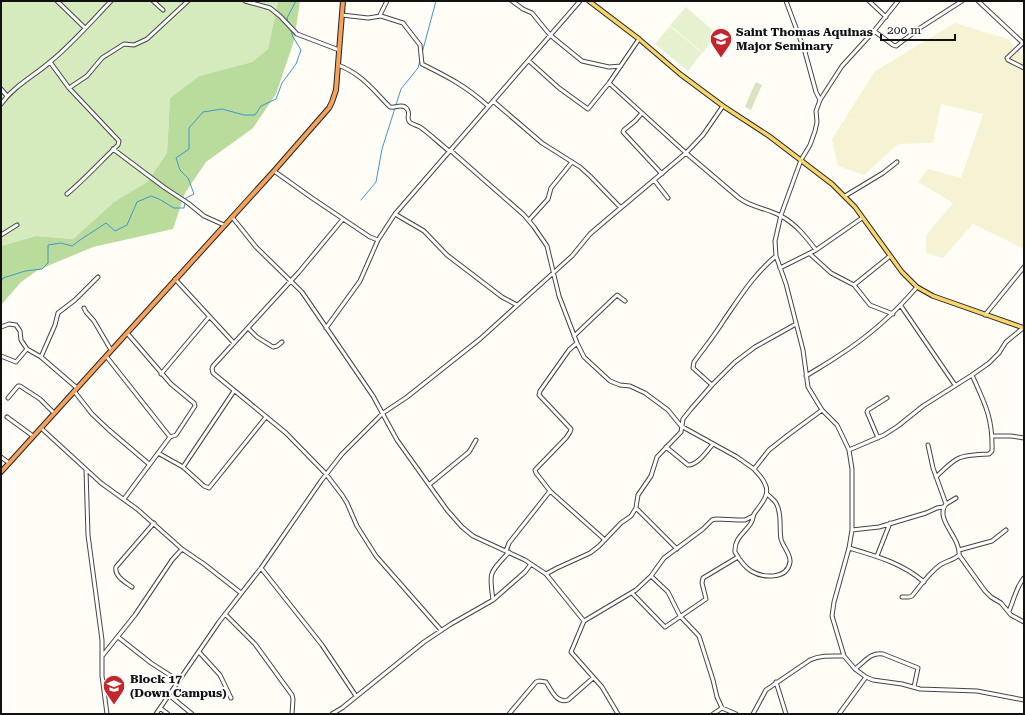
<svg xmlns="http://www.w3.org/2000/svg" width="1025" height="715" font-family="'Roboto Serif',serif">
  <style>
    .farmland { fill: #f6f3d4 }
    .green { fill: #d5ebbd }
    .forest { fill: #b9dc9c }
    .cemetery { fill: #d9e3c4 }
    .pitch { fill: #e6f2cf }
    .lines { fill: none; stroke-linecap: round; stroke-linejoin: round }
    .stream { stroke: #3f96cf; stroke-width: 1 }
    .minor-casing { stroke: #444; stroke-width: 5 }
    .major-casing { stroke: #222; stroke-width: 5.5 }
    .highway-casing { stroke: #222; stroke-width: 6 }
    .minor { stroke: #fff; stroke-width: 3 }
    .major { stroke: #f9d66b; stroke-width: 3.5 }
    .highway { stroke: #f5a25d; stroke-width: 4 }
    .labels { text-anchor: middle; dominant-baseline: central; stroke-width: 4; stroke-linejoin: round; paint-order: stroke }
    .poi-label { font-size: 12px; font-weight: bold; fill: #111; stroke: #fff; text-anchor: start }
  </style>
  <rect width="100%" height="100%" fill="#fffdf5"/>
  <path class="farmland" d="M955,23L1008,39L1024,57V249L973,224L943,258L926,253V235L953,203L918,182L928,169L961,178L983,114L941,104L933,143L898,144L864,175L838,166L832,139L875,71Z"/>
  <path class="green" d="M1,1H278L268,49L252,62L199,76L170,98L167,153L147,182L114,202L73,239L36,236L1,246Z"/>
  <path class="forest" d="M278,1H300L294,41L276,94L253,128L206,162L185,193L173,229L93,247L38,270L21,282L1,305V246L36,236L73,239L114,202L147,182L167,153L170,98L199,76L252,62L268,49Z"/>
  <path class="cemetery" d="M756,82L762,85L751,110L745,107L752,90Z"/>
  <path class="pitch" d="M686,7L717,34L703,53L670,25Z
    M670,26L702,53L688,71L655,44Z"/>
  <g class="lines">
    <path class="stream" d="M288,23L287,18L296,1
      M422,53L436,1
      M185,200L186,198L194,194L188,178L180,170L176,158L189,149V128L203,112L222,109L244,115H255L261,106L276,99L282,83L296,64L301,50L293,37L290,28
      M361,200L376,182L382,149L401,89L418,68L420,60
      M1,282L3,278L25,271L42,269L48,263V245L61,243L72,246L80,240L106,223L115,231L127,225L137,202L151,196L159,199L174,208H184L185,203"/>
    <g class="minor-casing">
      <path id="minor" d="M57,1L85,28
        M153,1L163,10
        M245,1L270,8L280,16L297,34L339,50
        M512,1L523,9L532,13L550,35L582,61L609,67L621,66
        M786,1L805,52L816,92L820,100
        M869,1L886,17
        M898,1L874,31L842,66L820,100L816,111L817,122L815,131L810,145L801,160L781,215L775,241L776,256L786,284L803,350L808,387L822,410L837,425L840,431L849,450L852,469V530L849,548L834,602L832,616L844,656L855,669L866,677L873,680L902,684L920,689L977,691L1024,700
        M978,1L1023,43
        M342,15L368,18L381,16L403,23L420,45L422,64C448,77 466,86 488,106
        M380,15L387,1
        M874,31L893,45L896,46L920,28L962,1
        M1024,42L1007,58L1008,60L1024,68
        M529,61L559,88L588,109L609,83L639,39
        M50,62L69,88L119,141L118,145C101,161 85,179 67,194
        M338,65C362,74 373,90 390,107C396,108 400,104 405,107C412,112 406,117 409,121C410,124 417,125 420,127C430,134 439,143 449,151
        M609,83L686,153L739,198C752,208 767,208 781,216C796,224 806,237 816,250
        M69,88L87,76L102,58L124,44L134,45L147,39L188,1
        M1,89L7,96
        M493,101L542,143L580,167L590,176L620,207
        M1,104C14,86 34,76 50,62C72,44 91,22 111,1
        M642,113L635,121L624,130L623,132L662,174
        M113,149L165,188L188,203L204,216L224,225
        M450,150L524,215L534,227L547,246L559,296L577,343L569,350L540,391L539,395L571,429L570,432L566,438L535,470L536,473L550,491L509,543L506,551
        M274,171L312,198L370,237L378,240
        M654,180L668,198
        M845,196L883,173L897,162
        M395,214L424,231L447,255L502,297L517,305
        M232,217L256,247L302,292L373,396L397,440L447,510L462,527L473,536L525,560L546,574L584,621
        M343,219L299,272L213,366L212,369L213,373L286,433L326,474L342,495L347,503L357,526L376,556L441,630
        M529,220L548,199L551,188L572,162
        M1,235L17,225
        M810,254L831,273L854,285L870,305L893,314
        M780,268L816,250L862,218
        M175,279L234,343
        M854,285L890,256
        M901,306L955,385
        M84,308L86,312L94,321L111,350
        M985,315L1024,267
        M1,327L9,324L16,325L20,331L21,340L27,349
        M248,328L257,337L273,347L277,346L282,342
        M326,328L360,281L378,240L395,214L580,1
        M574,336L617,295L625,301
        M577,343L584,357L610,381L620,385L630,386L645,393L668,410L681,426L737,457L754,469L769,450L788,435L822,410
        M1,356L16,362L27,349L41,357
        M106,356L170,437
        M161,374L209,317
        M806,376C817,369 828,363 838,356C868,337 894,314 917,287
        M712,385L693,368L694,362C704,348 715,335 724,320C740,297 754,274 776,256
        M77,388L41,357L55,325L58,313L75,300L98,277
        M74,391L92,414L109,430L149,464
        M8,398L18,386H20L40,399L54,413
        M7,417L33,436
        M41,428L101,483L137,509L182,549L204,564L241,593
        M992,436H1011L1024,438
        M878,438L867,412L868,410L887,398
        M928,445L933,468L946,504C934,519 961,538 959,555L985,591L991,597L1001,603L1011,615L1024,622
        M666,447L688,465C698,465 707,451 713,444
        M849,450L884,435L898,426L923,406L972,375L989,363L999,353L1006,342L1023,328
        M158,453L183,467L204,486L209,488L266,417
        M1,457L9,463
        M183,467L234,391
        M754,469C757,473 763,478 765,484C771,495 760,505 754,514C753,517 753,520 751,523C745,533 734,538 735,552C739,559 745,567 751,571C763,578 787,580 790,562C791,554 783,547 781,539C779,528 782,516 777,505C775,500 771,498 767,494
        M86,470L88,535L102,640V676L107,714
        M936,477C957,456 959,455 989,454L992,451C993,418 985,404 972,375
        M430,484L469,452L476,440
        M550,491L605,540
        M124,499L170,437L176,435L195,406L194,403L171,384L127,333
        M946,504L956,498
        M636,508L677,549
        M852,530L879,527L926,513L937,508L943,507
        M849,548C876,556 902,563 924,582
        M959,550L992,541L1006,530
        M877,556L890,523
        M261,568L322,645L356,696
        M546,574L557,568L590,553L599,546L621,523L631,516L636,508L637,501L638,495L651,476L657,457L681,432L683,419L691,409L712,385L735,362L755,347L796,324
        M651,576L668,592L680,616L699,636L713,680L717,697L722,708
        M132,587C125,582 114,576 116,567L154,523
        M632,593L665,627L706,599L702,583L703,578L738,557
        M902,597H909L912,596C920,586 929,573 940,565C946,561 954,560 959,555
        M493,600C489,571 489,574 509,552
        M1009,611C1014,600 1016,587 1024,578
        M225,614L255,644L292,695L293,699L292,714
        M118,637L151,663L179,681
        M199,652L220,675L231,698
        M103,655L135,615L172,560L182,549
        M855,669C865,662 870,652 883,654L918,668L914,687
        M776,682L786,714
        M169,695L192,714
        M160,708L168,714
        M156,714L219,622L261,568L321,481L342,454L383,413L407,397L480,339L572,256L590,234L604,222L686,153L703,135L723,106
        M332,714L342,708L424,642L451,624L493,600L525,572L531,564
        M509,714L536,682L539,681L546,682C551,690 557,704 568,700L593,678
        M618,714L602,687L571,652L584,621L636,590L651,576L664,558L703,529L712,520L716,519L739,520H745L753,516
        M713,714L722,708L736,714
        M753,714L766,690L810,660C821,655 832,656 844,656
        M839,714L866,677"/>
    </g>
    <g class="major-casing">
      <path id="major" d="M589,1L639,39L680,74L723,106L769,136L832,184L855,207L902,272L917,287L933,296L1024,328"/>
    </g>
    <g class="highway-casing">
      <path id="highway" d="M1,472L274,171L329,108L332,102L336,90L343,1"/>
    </g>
    <use href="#minor" class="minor"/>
    <use href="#major" class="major"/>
    <use href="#highway" class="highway"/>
  </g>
  <defs>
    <g id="university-pin" transform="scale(1.15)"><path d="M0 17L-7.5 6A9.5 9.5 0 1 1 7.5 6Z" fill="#c4262e" stroke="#fff"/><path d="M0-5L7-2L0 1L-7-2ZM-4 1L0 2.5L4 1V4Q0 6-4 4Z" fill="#fff"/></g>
  </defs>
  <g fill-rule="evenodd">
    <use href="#university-pin" x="721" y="39"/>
    <use href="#university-pin" x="114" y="686"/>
  </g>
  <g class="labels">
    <g class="poi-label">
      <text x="736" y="32">Saint Thomas Aquinas<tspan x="736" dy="14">Major Seminary</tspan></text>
      <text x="130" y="679">Block 17<tspan x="130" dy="14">(Down Campus)</tspan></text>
    </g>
  </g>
  <rect width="1025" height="715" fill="none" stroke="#111111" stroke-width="4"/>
  <path d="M881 34v6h74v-6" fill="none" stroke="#111111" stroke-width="2"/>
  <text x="887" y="34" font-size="12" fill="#111111" stroke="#ffffff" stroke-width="3" paint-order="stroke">200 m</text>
</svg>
